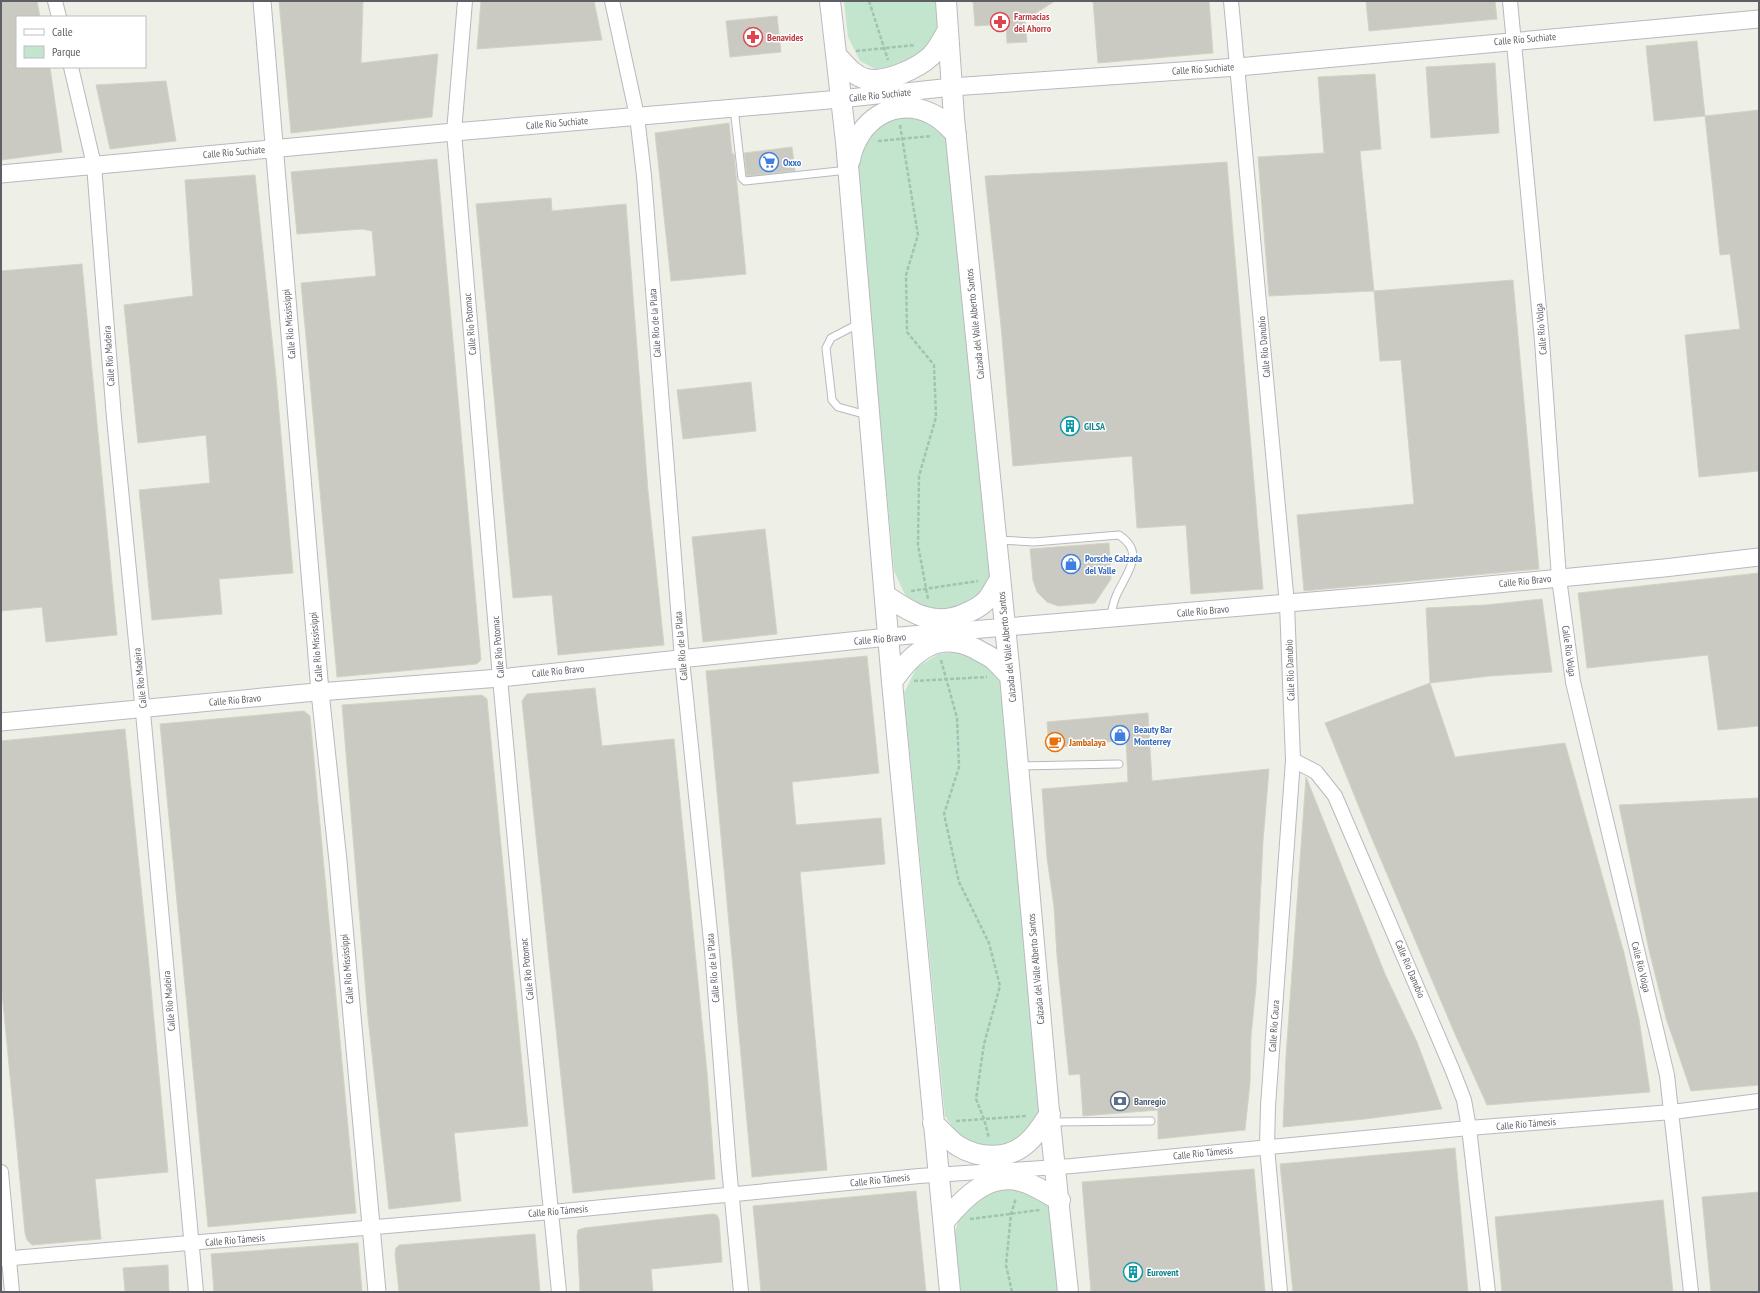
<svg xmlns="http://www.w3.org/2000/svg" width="1760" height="1293" font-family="'PT Sans Narrow',sans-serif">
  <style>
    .green { fill: #c4e5cd }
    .building { fill: #cacac2; stroke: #d3d3c4 }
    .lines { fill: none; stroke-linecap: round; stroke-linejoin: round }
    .service-casing { stroke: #b8b9bf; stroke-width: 9 }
    .minor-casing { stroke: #b8b9bf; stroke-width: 16 }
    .tertiary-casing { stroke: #b8b9bf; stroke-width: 19 }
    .secondary-casing { stroke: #b9bac0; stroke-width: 22 }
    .path { stroke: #9ec5b4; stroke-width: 2.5; stroke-dasharray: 4 2; stroke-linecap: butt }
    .service { stroke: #fff; stroke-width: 7 }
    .minor { stroke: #fff; stroke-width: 14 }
    .tertiary { stroke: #fff; stroke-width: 17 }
    .secondary { stroke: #fff; stroke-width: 20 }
    .labels { text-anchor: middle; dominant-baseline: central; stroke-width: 3; stroke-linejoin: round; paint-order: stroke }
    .health-label { font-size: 10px; font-weight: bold; fill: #be3a42; stroke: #fff; text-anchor: start }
    .street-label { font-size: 10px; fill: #5d5f65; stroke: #fff }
    .shop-label { font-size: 10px; font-weight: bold; fill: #366cbe; stroke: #fff; text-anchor: start }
    .culture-label { font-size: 10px; font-weight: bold; fill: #0d838f; stroke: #fff; text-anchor: start }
    .food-label { font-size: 10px; font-weight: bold; fill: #c56008; stroke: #fff; text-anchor: start }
    .service-label { font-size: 10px; font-weight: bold; fill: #4e5e75; stroke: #fff; text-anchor: start }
  </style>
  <rect width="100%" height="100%" fill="#eeefe6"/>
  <path class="green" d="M844,1H939L942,29L928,53L907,66L879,71L860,61L848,37Z
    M895,111L944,126L955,153L993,575L980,598L930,616L907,599L894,571L856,153L871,124Z
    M966,651L989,663L1004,682L1043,1104L1029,1131L1007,1146L983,1148L960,1138L945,1116L904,693L917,667L939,654Z
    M991,1186H1026L1049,1200L1061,1292H960L954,1234L965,1204Z"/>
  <path class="building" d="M1,1H37L40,17H17V67H50L62,152L1,160Z
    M279,1H363L361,63L438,54L432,117L291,133Z
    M481,1H594L602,40L477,49Z
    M973,1H1055L1025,20L1027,42L1007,43L1006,24L975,26Z
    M1093,1H1209L1213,53L1098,63Z
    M1366,1H1495L1497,19L1369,31Z
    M777,16L781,52L730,57L726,21Z
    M1697,41L1705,116L1654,121L1646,46Z
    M1495,63L1499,133L1431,138L1426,67Z
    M1375,74L1381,149L1360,151L1374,291L1269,296L1258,157L1324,153L1318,77Z
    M166,81L176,141L110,149L96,85Z
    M1759,110V471L1699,477L1685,335L1740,329L1730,254L1720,255L1705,116Z
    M729,123L732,154H734L746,274L671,281L655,133Z
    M792,147L795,171L747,176L744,153Z
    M437,159L481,660L477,664L337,677L301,283L376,276L372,231L362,229L297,234L291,172Z
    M1227,162L1263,589L1191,594L1186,525L1137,528L1132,456L1013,466L1001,326L985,176L1109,170Z
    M255,175L276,377L293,573L219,579L222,614L152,620L139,490L210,483L206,435L138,443L124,305L193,296L185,180Z
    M551,198L552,211L626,204L648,491L664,645L558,655L552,595L513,598L476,204Z
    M82,264L117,635L46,642L42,607L1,611V271Z
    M1513,280L1539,569L1304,591L1297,515L1414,504L1401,360L1380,361L1374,291Z
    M751,382L756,431L683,439L677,390Z
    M765,529L777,634L703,642L692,537Z
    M1109,543L1111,579L1095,603L1058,606L1047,602L1037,592L1033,580L1030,549Z
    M1759,573V726L1718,730L1708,655L1587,668L1578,593Z
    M1542,599L1552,672L1490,676L1430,683L1426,608L1485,605Z
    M867,656L879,773L792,782L796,825L881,818L885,864L800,872L827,1170L752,1177L706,671Z
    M1430,683L1455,757L1565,743L1624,953L1639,1019L1650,1092L1487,1105L1455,1034L1370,834L1325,723Z
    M595,688L602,746L674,739L707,1072L715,1179L573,1193L522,701L527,694Z
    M482,695L487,699L528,1126L454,1133L461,1201L389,1209L368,1018L342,705Z
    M304,711L310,716L356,1213L208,1227L160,724Z
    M1148,713L1152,781L1269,769L1263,841L1256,987L1251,1036L1250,1083L1245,1130L1158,1139V1110L1083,1116L1080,1074L1069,1075L1057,956L1054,907L1047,858L1042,789L1128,782L1126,740L1049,748L1047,722Z
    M125,729L148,955L168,1172L95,1179L101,1239L32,1245L27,1240L25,1233L1,982V741Z
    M1306,777L1385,974L1417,1042L1442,1109L1365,1119L1283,1127L1286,1056Z
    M1759,798V1085L1691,1091L1666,1018L1649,950L1619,805Z
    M1455,1148L1468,1292H1293L1280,1164Z
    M1254,1169L1265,1292H1091L1082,1182Z
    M916,1191L926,1292H761L753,1206Z
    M1759,1192V1292H1711L1702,1197Z
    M1663,1200L1673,1292H1502L1495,1217Z
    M713,1214L717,1215L719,1219L722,1262L651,1269L653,1292H580L577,1236L578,1230L584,1228L655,1220Z
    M535,1234L540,1292H399L395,1254L396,1248L399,1245Z
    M358,1243L362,1292H214L211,1254Z
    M168,1265L169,1292H125L123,1268Z"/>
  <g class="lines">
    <g class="service-casing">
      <path id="service" d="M734,108L742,178L745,181L848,170
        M860,323L831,338L826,348L832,400L838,407L867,415
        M998,540L1034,542L1119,535C1146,553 1127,572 1117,594C1113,602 1112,611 1110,619
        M1019,766L1119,764
        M1052,1122L1151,1121"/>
    </g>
    <g class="minor-casing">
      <path id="minor" d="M55,1L59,17
        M465,1L454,132L500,678L525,951L559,1292
        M612,1L637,116L644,176L682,659L712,951L729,1168L741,1292
        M1231,1L1287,604L1293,760L1268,1106L1267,1147L1280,1292
        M1510,1L1542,341L1559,578L1573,682L1667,1075L1691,1292
        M71,67L94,165L114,418L144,723L196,1292
        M1293,760L1316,772L1335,796L1452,1069L1464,1100L1469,1128L1488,1292
        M1,1172L12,1292
        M1,1259L552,1212L919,1176L1072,1166L1469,1128L1672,1112L1759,1101"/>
    </g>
    <g class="tertiary-casing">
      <path id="tertiary" d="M262,1L320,692L338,861L377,1292
        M1,174L454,132L840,99L952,87L1238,67L1759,19
        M1,722L305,693L500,678L888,637L1394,594L1664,568L1759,557"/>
    </g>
    <g class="secondary-casing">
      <path id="secondary" d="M830,1L846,142L892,682L950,1292
        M946,1L954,118L1010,676L1050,1122L1068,1292
        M836,55C845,64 853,76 866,79C885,84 918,68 931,56C938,49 943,38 948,30
        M850,160C857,121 894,95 932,114C941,118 949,127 956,134
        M885,595C910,612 933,628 964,614C972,611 981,606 987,600C992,594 996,585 1000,579
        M892,682C912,652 938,629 976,649C981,652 987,655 992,658C998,663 1004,670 1010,676
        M933,1123C941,1130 949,1140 958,1146C979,1159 1008,1160 1027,1143C1036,1136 1043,1123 1050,1114
        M944,1222C964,1197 991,1169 1027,1183C1038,1187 1049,1195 1060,1200"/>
    </g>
    <path class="path" d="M869,1L888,60
      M856,51L915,45
      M900,125L918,235L906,275L907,332L934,365L936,417L919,476L918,545L928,599
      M878,141L932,136
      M911,591L978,581
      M941,660L957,718L959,767L944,814L959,882L989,943L1000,986L984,1044L976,1099L984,1119L989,1138
      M914,681L987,677
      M956,1121L1027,1116
      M970,1219L1040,1210
      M1012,1292L1006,1265L1011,1214L1016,1198"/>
    <use href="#service" class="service"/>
    <use href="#minor" class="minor"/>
    <use href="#tertiary" class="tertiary"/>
    <use href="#secondary" class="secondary"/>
  </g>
  <defs>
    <g id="pharmacy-ring" transform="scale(1)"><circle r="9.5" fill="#fff" stroke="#e0444e" stroke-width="1.5"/><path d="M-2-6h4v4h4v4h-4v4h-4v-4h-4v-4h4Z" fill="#e0444e"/></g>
    <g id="supermarket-ring" transform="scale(1)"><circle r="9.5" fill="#fff" stroke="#3f7fe0" stroke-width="1.5"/><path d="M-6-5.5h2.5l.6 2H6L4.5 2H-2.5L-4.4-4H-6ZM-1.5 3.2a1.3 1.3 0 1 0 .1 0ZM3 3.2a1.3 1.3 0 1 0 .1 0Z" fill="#3f7fe0"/></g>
    <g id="building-ring" transform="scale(1)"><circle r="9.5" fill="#fff" stroke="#0f9aa8" stroke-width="1.5"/><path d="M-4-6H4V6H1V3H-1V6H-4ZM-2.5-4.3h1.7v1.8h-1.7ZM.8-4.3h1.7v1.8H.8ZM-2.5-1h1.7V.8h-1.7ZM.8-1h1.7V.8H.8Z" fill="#0f9aa8"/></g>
    <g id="shop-ring" transform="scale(1)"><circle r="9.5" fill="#fff" stroke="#3f7fe0" stroke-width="1.5"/><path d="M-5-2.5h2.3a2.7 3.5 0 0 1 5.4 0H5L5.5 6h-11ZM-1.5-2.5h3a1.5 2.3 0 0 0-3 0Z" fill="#3f7fe0"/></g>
    <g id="cafe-ring" transform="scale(1)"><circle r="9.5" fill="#fff" stroke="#e8710a" stroke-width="1.5"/><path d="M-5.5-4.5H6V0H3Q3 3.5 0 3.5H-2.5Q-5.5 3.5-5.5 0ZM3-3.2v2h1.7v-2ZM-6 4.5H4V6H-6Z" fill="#e8710a"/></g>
    <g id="bank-ring" transform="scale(1)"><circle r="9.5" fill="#fff" stroke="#5c6f8a" stroke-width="1.5"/><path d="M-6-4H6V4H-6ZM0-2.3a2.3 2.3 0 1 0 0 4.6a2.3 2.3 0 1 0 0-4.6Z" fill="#5c6f8a"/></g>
  </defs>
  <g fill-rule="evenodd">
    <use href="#pharmacy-ring" x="1000" y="22"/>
    <use href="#pharmacy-ring" x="753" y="37"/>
    <use href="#supermarket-ring" x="769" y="162"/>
    <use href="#building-ring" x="1070" y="426"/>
    <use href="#shop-ring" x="1071" y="564"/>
    <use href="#shop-ring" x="1120" y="735"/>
    <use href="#cafe-ring" x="1055" y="742"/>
    <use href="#bank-ring" x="1120" y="1101"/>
    <use href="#building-ring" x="1133" y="1272"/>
  </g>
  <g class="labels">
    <g class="health-label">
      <text x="1014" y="16">Farmacias<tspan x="1014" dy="12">del Ahorro</tspan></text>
      <text x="767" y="37">Benavides</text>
    </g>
    <g class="street-label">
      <text transform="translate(1525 39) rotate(-5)">Calle Río Suchiate</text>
      <text transform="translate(1203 69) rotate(-4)">Calle Río Suchiate</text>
      <text transform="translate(880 95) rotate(-6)">Calle Río Suchiate</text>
      <text transform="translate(557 123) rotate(-5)">Calle Río Suchiate</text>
      <text transform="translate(234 152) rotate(-5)">Calle Río Suchiate</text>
      <text transform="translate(655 323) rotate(-94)">Calle Río de la Plata</text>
      <text transform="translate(289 324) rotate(-95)">Calle Río Mississippi</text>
      <text transform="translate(470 324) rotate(-95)">Calle Río Potomac</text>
      <text transform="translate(975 324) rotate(-96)">Calzada del Valle Alberto Santos</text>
      <text transform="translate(1541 329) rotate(-95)">Calle Río Volga</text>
      <text transform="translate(1264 347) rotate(-95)">Calle Río Danubio</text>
      <text transform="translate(109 356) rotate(-94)">Calle Río Madeira</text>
      <text transform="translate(1525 581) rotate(-6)">Calle Río Bravo</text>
      <text transform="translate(1203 611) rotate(-5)">Calle Río Bravo</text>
      <text transform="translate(880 639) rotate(-5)">Calle Río Bravo</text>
      <text transform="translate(681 646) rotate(-95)">Calle Río de la Plata</text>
      <text transform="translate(316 647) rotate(-95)">Calle Río Mississippi</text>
      <text transform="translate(498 647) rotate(-95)">Calle Río Potomac</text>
      <text transform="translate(1007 647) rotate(-96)">Calzada del Valle Alberto Santos</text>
      <text transform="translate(1569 651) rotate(82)">Calle Río Volga</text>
      <text transform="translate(1290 670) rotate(-92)">Calle Río Danubio</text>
      <text transform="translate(558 671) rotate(-6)">Calle Río Bravo</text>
      <text transform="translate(140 678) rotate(-96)">Calle Río Madeira</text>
      <text transform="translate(235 700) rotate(-5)">Calle Río Bravo</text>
      <text transform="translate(1641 967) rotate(76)">Calle Río Volga</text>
      <text transform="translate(713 968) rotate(-95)">Calle Río de la Plata</text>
      <text transform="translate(347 969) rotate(-95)">Calle Río Mississippi</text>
      <text transform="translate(527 969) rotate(-96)">Calle Río Potomac</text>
      <text transform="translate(1036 969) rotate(-95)">Calzada del Valle Alberto Santos</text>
      <text transform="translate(1410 969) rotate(67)">Calle Río Danubio</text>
      <text transform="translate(169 1001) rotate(-95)">Calle Río Madeira</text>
      <text transform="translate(1274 1026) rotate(-86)">Calle Río Caura</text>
      <text transform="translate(1526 1124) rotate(-5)">Calle Río Támesis</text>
      <text transform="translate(1203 1153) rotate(-6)">Calle Río Támesis</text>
      <text transform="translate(880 1180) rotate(-6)">Calle Río Támesis</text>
      <text transform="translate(558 1211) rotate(-5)">Calle Río Támesis</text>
      <text transform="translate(235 1240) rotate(-5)">Calle Río Támesis</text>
    </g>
    <g class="shop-label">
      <text x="783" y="162">Oxxo</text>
      <text x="1085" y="558">Porsche Calzada<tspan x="1085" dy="12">del Valle</tspan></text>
      <text x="1134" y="729">Beauty Bar<tspan x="1134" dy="12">Monterrey</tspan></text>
    </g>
    <g class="culture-label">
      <text x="1084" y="426">GILSA</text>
      <text x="1147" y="1272">Eurovent</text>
    </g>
    <g class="food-label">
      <text x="1069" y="742">Jambalaya</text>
    </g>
    <g class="service-label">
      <text x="1134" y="1101">Banregio</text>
    </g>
  </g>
  <rect width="1760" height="1293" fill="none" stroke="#5d5f65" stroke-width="4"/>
  <rect x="16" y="16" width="130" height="52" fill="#ffffff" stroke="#bebfc1"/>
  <rect x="24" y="29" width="20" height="6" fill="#ffffff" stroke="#bebfc1"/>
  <text x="52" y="36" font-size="12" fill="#5d5f65">Calle</text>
  <rect x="24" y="46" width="20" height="12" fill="#c4e5cd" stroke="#bebfc1"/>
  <text x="52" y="56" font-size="12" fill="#5d5f65">Parque</text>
</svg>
